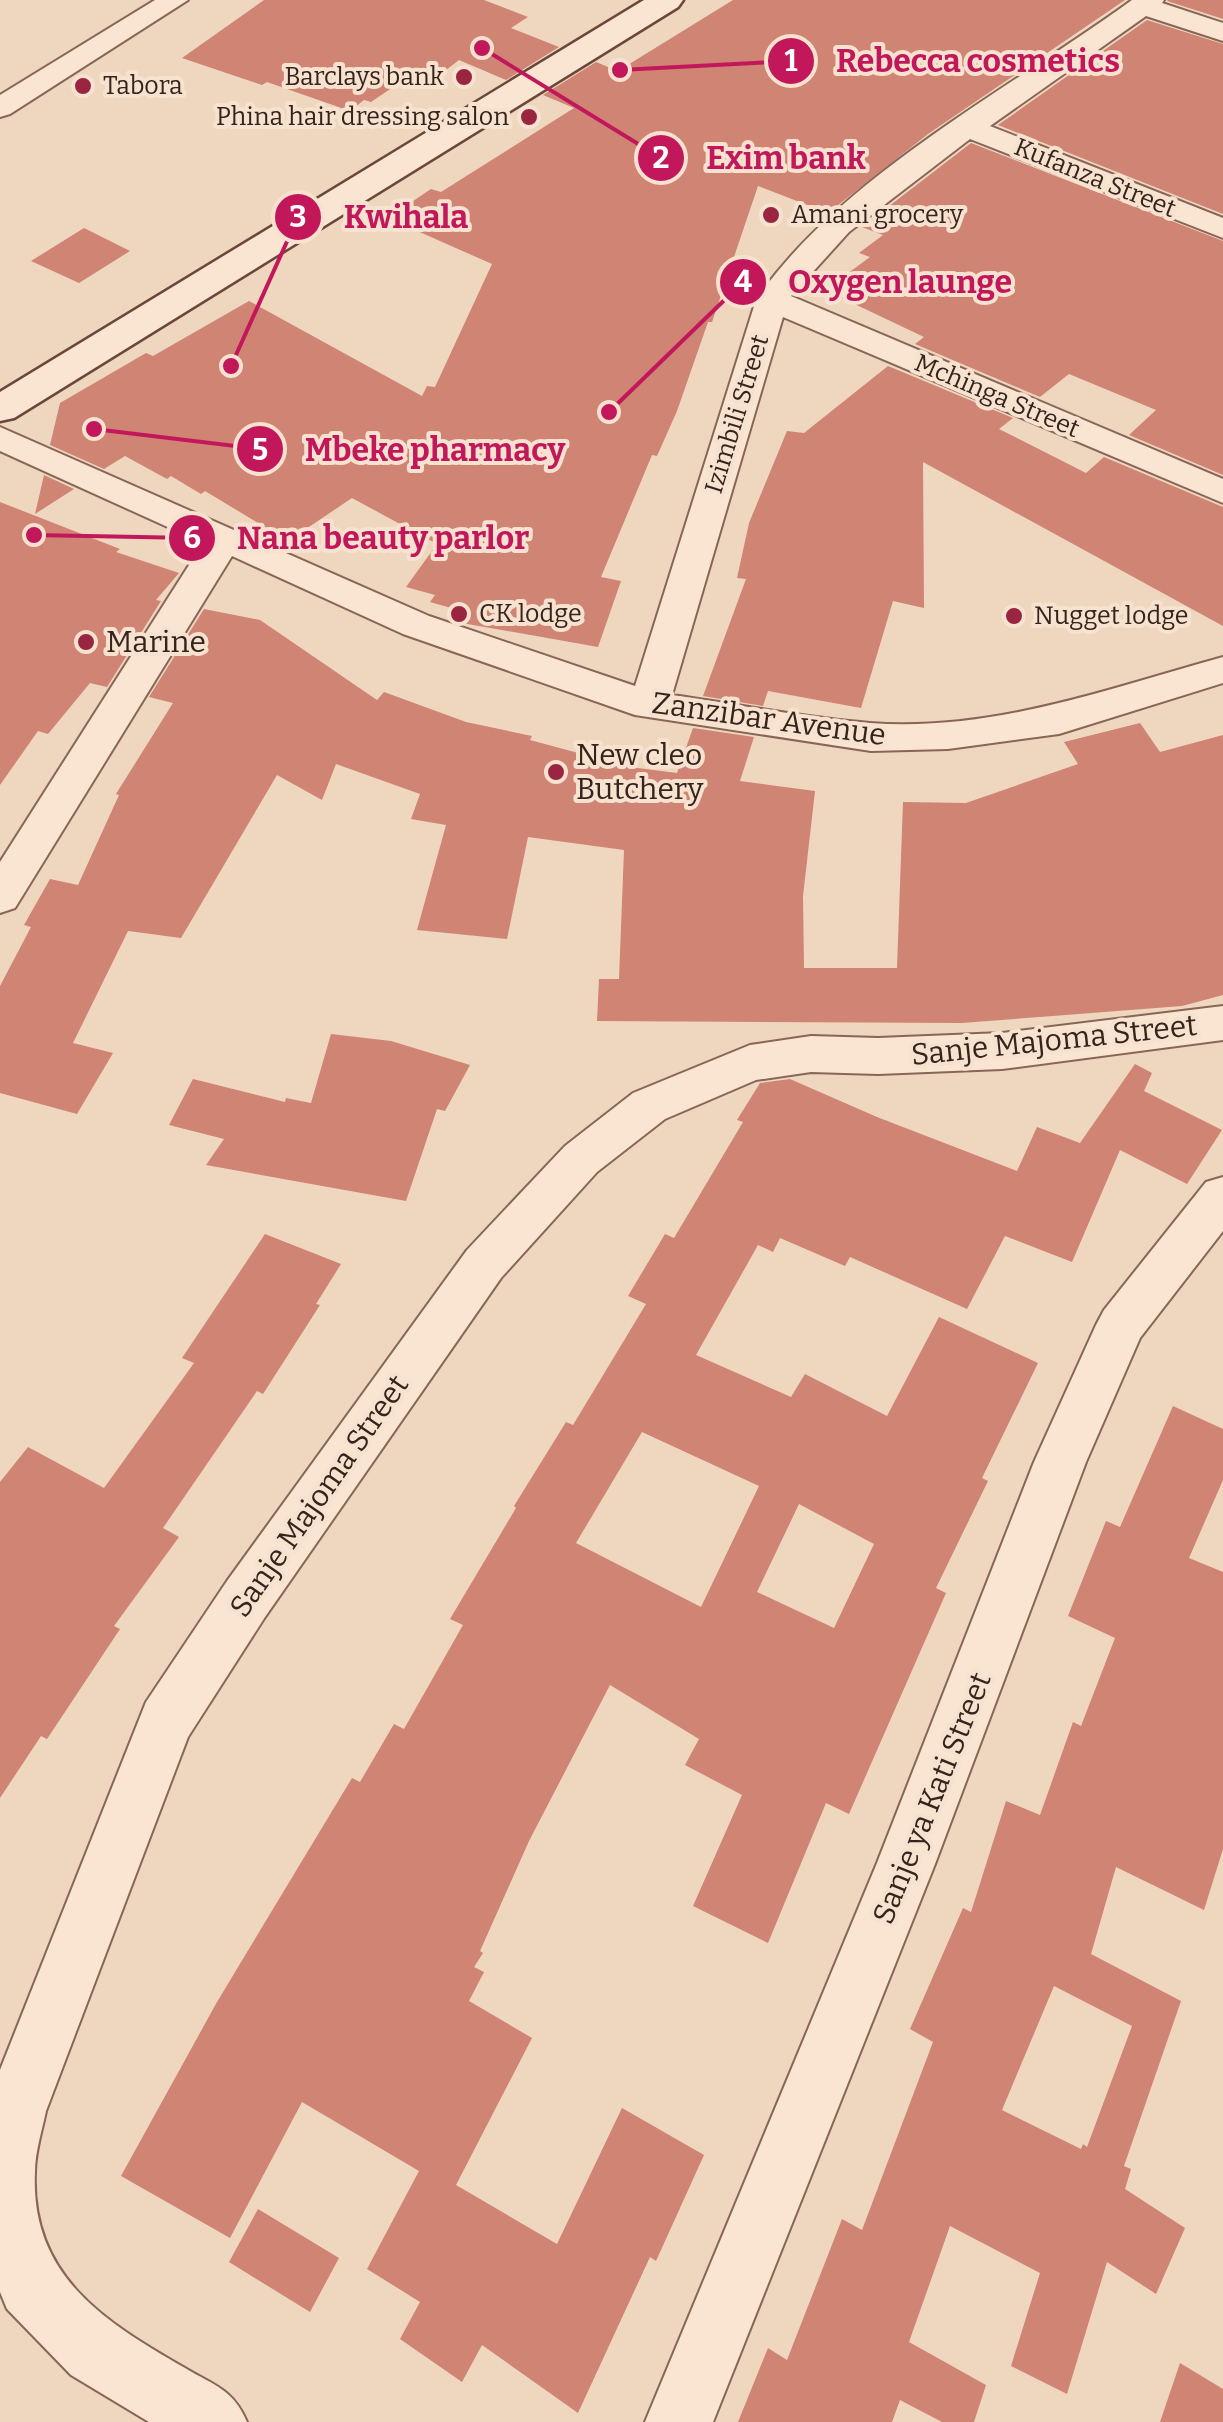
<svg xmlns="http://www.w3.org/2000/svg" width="1223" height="2422" font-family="Bitter,serif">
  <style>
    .building { fill: #cf8474; fill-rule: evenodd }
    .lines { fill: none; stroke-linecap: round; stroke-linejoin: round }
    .minor-casing { stroke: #886657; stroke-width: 4 }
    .secondary-casing { stroke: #6a473a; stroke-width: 5 }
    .minor { fill: #fae5d3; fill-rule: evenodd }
    .secondary { fill: #fae5d3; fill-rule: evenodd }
    .poi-dot { fill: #992541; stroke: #f6e2cf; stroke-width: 4 }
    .labels { text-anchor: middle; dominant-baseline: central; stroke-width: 8; stroke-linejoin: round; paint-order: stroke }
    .far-poi-label { font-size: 25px; fill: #37231c; stroke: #f6e2cf; text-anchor: start }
    .far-street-label { font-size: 25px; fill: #37231c; stroke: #f6e2cf }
    .poi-label { font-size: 30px; fill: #37231c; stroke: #f6e2cf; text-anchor: start }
    .street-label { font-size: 30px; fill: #37231c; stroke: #f6e2cf }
    .leader { fill: none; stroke: #c2185b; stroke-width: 4 }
    .callout-dot { fill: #c2185b; stroke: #f6e2cf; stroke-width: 4 }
    .mark-label { font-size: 30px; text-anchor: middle; font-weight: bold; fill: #fff }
    .callout-label { font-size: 32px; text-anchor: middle; font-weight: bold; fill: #c2185b; stroke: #f6e2cf; stroke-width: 8; stroke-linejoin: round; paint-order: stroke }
  </style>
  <rect width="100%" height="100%" fill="#efd6bf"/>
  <path class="building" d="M264,0H484L528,17L511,28L559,47L506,80L459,60L423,88L402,81L371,102L364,100L350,111L267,82L262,85L182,58Z
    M733,0H1125L928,134L828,213L758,186L712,322H708L677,411L657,456L652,455L601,577L621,581L598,647L462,623L469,613L430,602L435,595L406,587L437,544L352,498L288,541L205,491L201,494L171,476L167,479L125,456L104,469L50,445L60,403L146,353L153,356L249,301L422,396L427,386L435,387L492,264L388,218L431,189L441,192L574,108L543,95L596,62L618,71Z
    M1168,0H1223V19L1167,1Z
    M1147,20L1223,44V214L998,125Z
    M971,143L1223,241V475L1129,435L1156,410L1069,374L1040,397L915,344L924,337L825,290L870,257L859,253L883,235L862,227Z
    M84,228L130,251L79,283L31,261Z
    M888,366L1013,418L999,429L1086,473L1104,457L1223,507V626L923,462L924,608L893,601L861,708L768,691L763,706L703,696L746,579L737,578L749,523L787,431L804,433Z
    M44,475L74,489L35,514Z
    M0,502L120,549L116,552L179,573L156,600L161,601L107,687L90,683L48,734L38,731L0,785Z
    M204,609L260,620L377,700L384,692L466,722L532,736L530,740L630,767L677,773L693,728L754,737L740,781L815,791L803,896L804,968H897L903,802L966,803L1078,764L1064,742L1140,723L1160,752L1223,735V995L1182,1006L962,1023L597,1021L599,979H619L624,850L528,837L507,939L417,930L446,825L411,819L420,794L336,764L322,800L277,775L181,938L128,931L73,1043L113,1053L77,1114L0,1093V986L31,927L24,925L50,879L78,885L119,795L116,794L173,703L149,697Z
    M331,1034L391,1041L470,1065L445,1111L437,1109L406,1201L206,1165L224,1139L169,1125L193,1079L285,1102L286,1098L311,1103Z
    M1135,1064L1152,1073L1144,1091L1222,1130L1187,1184L1120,1150L1072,1262L1005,1236L967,1309L850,1257L845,1266L780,1238L773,1252L758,1245L696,1355L791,1397L805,1374L887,1416L939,1317L1038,1363L982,1478L988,1481L936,1588L946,1593L849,1814L826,1803L768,1943L693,1906L742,1795L685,1765L699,1739L610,1685L529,1841L480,1951L483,1953L474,1967L484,1972L469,2001L532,2038L456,2185L557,2244L622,2108L704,2155L656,2261L650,2257L578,2413L482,2345L462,2382L400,2339L420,2302L367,2269L419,2171L302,2102L230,2238L121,2176L217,2002L352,1778L360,1782L394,1724L404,1729L463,1625L450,1619L516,1508L514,1506L566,1422L573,1425L646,1304L628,1296L665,1234L674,1238L743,1122L737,1120L760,1083L790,1079L877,1117L1017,1171L1037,1127L1080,1143ZM642,1432L759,1486L701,1607L576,1543ZM799,1504L874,1544L834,1628L757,1592Z
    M265,1234L341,1264L316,1304L320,1305L263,1394L257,1391L163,1528L179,1537L114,1626L120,1629L47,1739L41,1736L0,1798V1482L28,1447L104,1488L194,1363L182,1358Z
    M1173,1406L1223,1429V1480L1189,1558L1223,1572V1849L1204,1910L1116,1867L1091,1954L1181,2001L1124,2166L1131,2169L1125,2189L1185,2228L1156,2294L1107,2262L1067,2394L1011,2366L1040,2273L950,2226L909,2342L986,2385L974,2422H942L900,2400L892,2422H738L768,2348L787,2360L842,2219L862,2230L933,2042L910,2029L963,1908L971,1912L1006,1801L1040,1815L1073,1722L1081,1726L1115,1638L1068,1616L1106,1521L1120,1527ZM1054,1986L1132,2026L1087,2147L1083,2144L1081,2149L1002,2110Z
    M258,2209L339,2258L310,2312L229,2262Z
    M1180,2363L1223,2389V2422H1160Z"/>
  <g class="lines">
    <g class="minor-casing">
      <path id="minor" d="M155,0H188L10,114L0,117V95Z
        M1132,0H1164L1162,3L1223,23V41L1146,16L990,126L1223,218V238L970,139L849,232L791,296L1223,479V503L783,317L672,695C737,704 804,718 870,723C992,732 1107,689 1223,657V683L1059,734L948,749L871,751L635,715L403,634L232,556L15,908L0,913V862L203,543L0,451V427L429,616L635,686L756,300C841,176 1010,89 1132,0Z
        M1223,1006V1040L1002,1069L878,1074L811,1072L756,1080L665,1119L597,1172L501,1278L265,1617L188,1737L46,2111C42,2131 35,2152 35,2172C30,2276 105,2322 185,2368C215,2386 233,2389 247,2422H149L71,2375L7,2309L0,2292V2070L146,1702L227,1581L467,1250L565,1146L633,1093L750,1045L811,1036L878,1038L1002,1033Z
        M1223,1177V1231L1140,1338L1086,1462L935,1864L713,2422H645L877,1863L1034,1462L1096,1325L1104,1310L1206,1182Z"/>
    </g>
    <g class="secondary-casing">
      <path id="secondary" d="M644,0H683L678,7L14,418L0,421V392Z"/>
    </g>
    <use href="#minor" class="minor"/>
    <use href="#secondary" class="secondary"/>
  </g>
  <g class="poi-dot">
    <circle cx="464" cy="77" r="10"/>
    <circle cx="83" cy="86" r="10"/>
    <circle cx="529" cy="117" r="10"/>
    <circle cx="771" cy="215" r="10"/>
    <circle cx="459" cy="614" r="10"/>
    <circle cx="1014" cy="616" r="10"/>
    <circle cx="86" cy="642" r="10"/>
    <circle cx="556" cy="772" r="10"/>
  </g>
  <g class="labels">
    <g class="far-poi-label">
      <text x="444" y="77" text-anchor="end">Barclays bank</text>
      <text x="103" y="86">Tabora</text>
      <text x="509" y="117" text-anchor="end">Phina hair dressing salon</text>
      <text x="791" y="215">Amani grocery</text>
      <text x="479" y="614">CK lodge</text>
      <text x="1034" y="616">Nugget lodge</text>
    </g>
    <g class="far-street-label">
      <text transform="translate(1095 178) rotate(22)">Kufanza Street</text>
      <text transform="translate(997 396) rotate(23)">Mchinga Street</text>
      <text transform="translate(737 414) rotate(-73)">Izimbili Street</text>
    </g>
    <g class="poi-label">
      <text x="106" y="642">Marine</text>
      <text x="576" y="755">New cleo<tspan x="576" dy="34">Butchery</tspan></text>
    </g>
    <g class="street-label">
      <text transform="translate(769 719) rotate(8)">Zanzibar Avenue</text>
      <text transform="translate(1054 1040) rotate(-6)">Sanje Majoma Street</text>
      <text transform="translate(319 1496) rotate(-55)">Sanje Majoma Street</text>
      <text transform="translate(932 1798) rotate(-68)">Sanje ya Kati Street</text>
    </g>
  </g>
  <path class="leader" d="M620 70L791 61M482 48L661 158M231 366L298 217M609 412L743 282M94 429L260 449M34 535L192 538"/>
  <g class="callout-dot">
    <circle cx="620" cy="70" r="10"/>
    <circle cx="482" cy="48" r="10"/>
    <circle cx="231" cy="366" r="10"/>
    <circle cx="609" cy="412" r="10"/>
    <circle cx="94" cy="429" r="10"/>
    <circle cx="34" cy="535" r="10"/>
    <circle cx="791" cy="61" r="25"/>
    <circle cx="661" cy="158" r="25"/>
    <circle cx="298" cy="217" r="25"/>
    <circle cx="743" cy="282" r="25"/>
    <circle cx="260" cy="449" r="25"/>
    <circle cx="192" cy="538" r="25"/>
  </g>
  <g class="mark-label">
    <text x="791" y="71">1</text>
    <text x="661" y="168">2</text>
    <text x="298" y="227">3</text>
    <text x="743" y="292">4</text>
    <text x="260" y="460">5</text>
    <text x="192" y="548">6</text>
  </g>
  <g class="callout-label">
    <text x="978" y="72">Rebecca cosmetics</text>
    <text x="786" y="169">Exim bank</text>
    <text x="406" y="228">Kwihala</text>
    <text x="900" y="293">Oxygen launge</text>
    <text x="435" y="461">Mbeke pharmacy</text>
    <text x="383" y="549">Nana beauty parlor</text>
  </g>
</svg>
